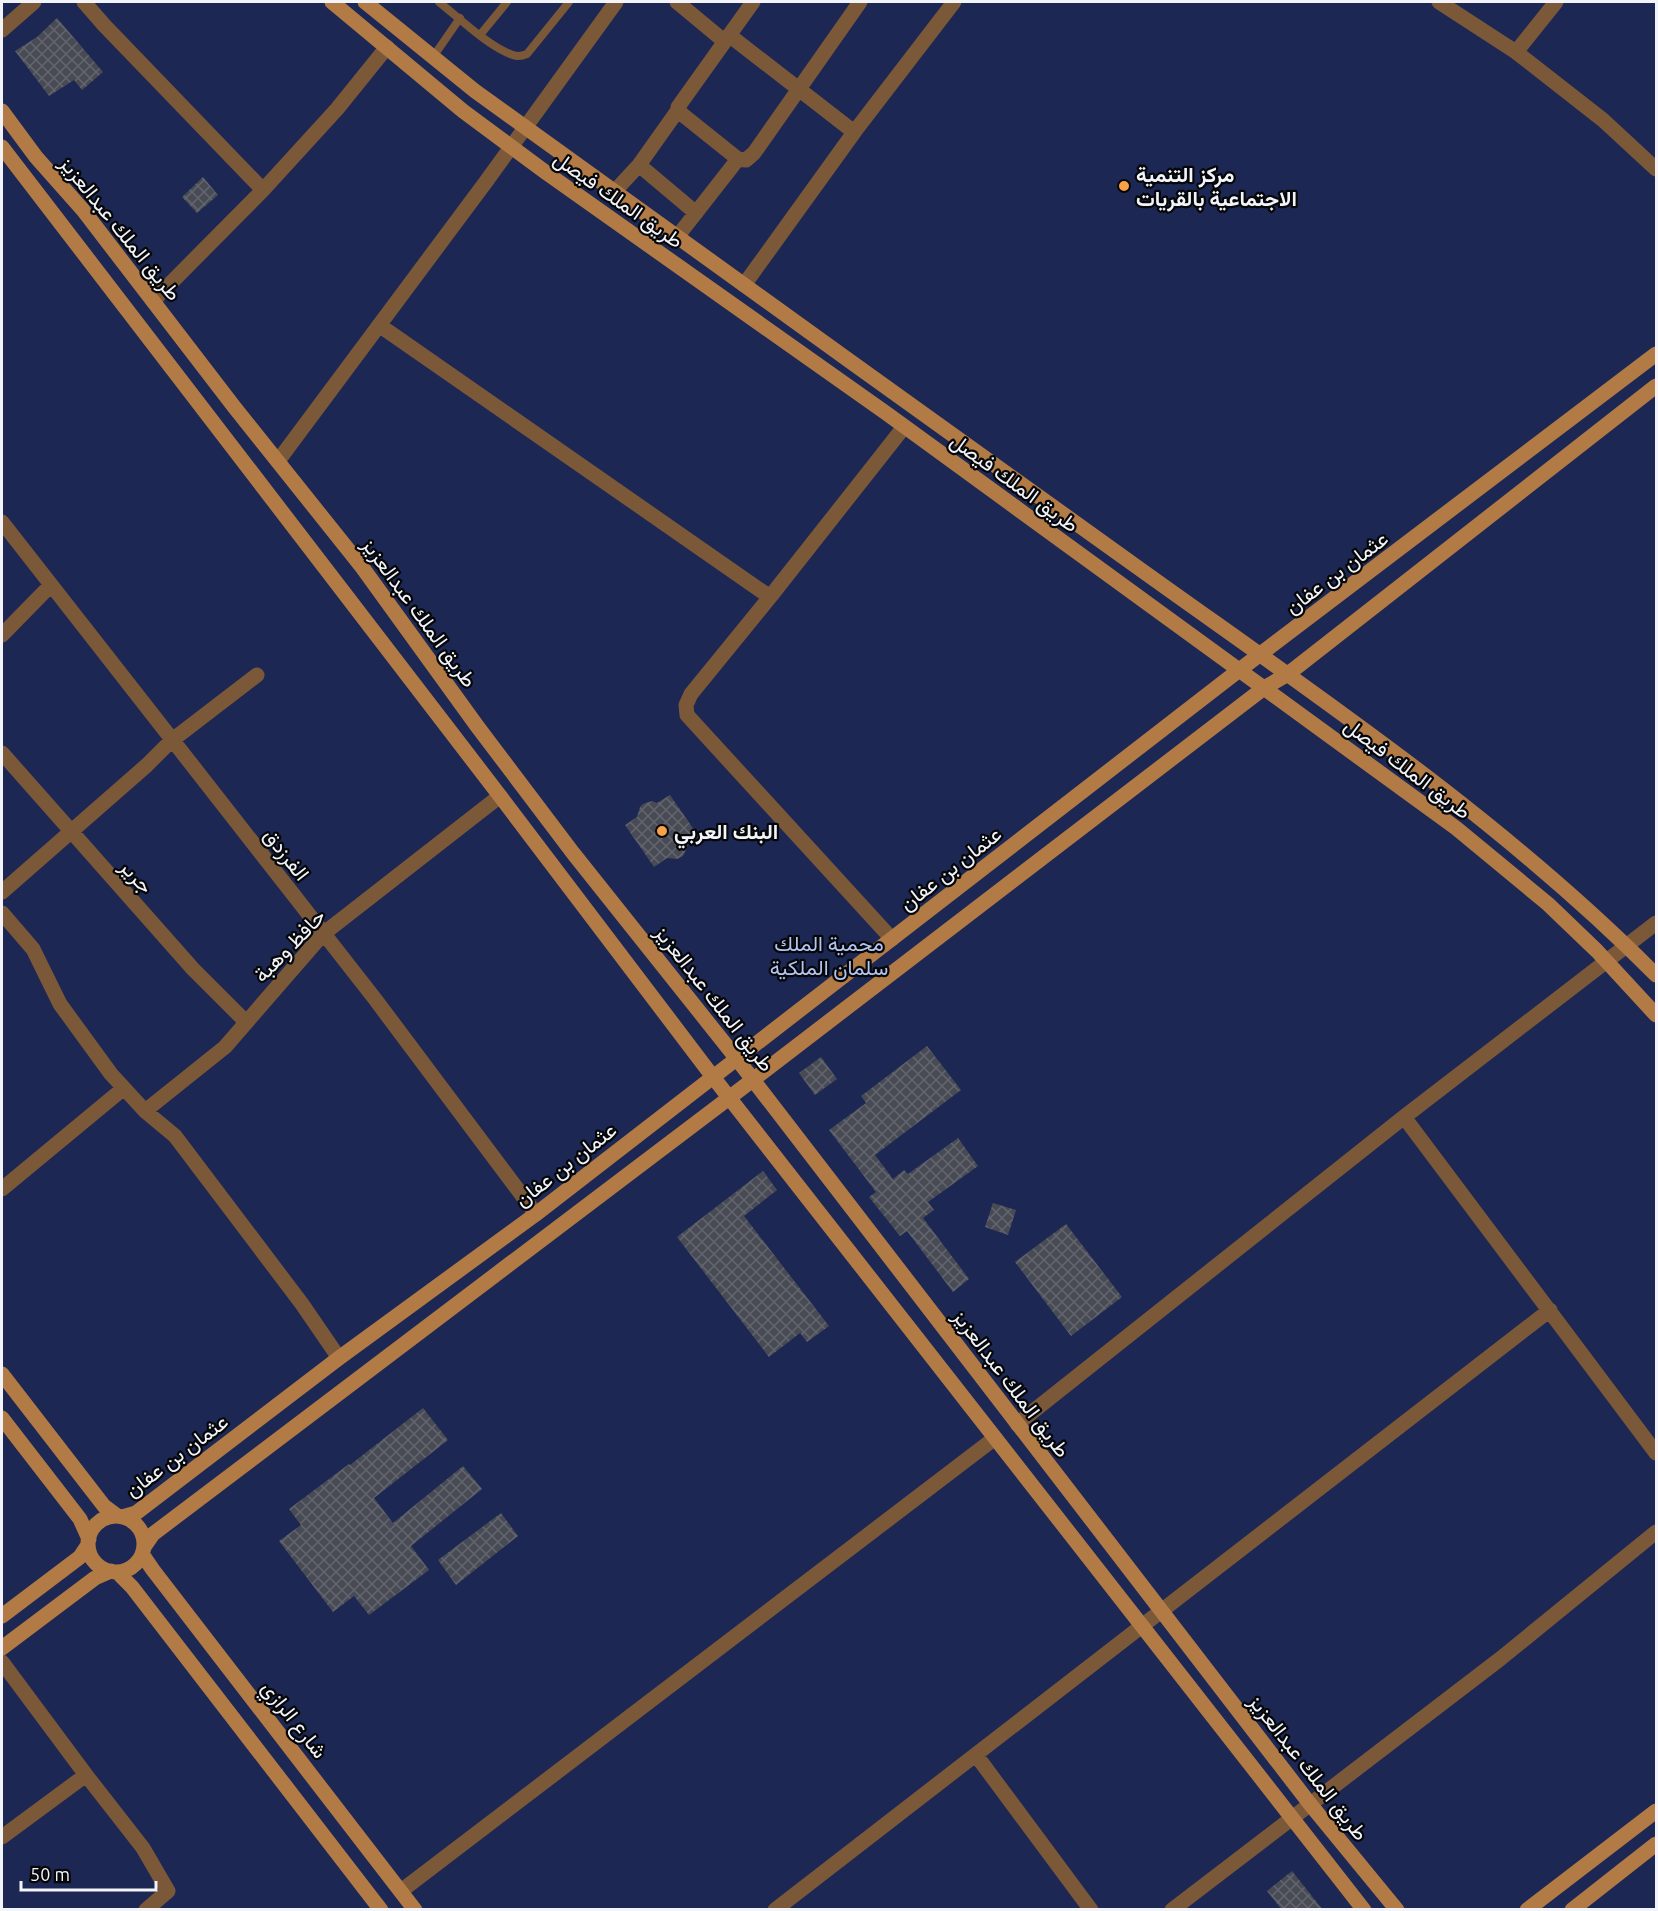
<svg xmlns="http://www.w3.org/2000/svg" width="1658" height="1911" font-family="Ubuntu,Vazirmatn,sans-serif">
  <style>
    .green { fill: #1c2853 }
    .building { fill: url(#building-cross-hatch) }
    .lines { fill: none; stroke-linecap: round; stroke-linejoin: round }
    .lane { stroke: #7b5838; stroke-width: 8 }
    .street { stroke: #7b5838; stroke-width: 15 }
    .secondary { stroke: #b27a44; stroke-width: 15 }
    .poi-dot { fill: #f7a149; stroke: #060709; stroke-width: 2 }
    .labels { text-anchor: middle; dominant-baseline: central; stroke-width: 4.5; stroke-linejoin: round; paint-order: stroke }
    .poi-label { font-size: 21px; font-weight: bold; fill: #f2f4fa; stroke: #060709; text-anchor: start }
    .street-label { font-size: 21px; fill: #f2f4fa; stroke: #060709 }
    .park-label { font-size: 21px; fill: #b4c5f4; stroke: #060709 }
  </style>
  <defs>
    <pattern id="building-cross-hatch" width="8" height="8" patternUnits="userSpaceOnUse" patternTransform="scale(1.5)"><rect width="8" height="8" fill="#484b54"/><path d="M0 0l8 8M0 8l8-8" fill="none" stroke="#63666e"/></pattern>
  </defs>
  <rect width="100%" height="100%" fill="#191c23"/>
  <path class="green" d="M2,2H1656V1909L2,1910Z"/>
  <path class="building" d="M57,18L103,72L82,90L74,80L49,96L15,51L37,37Z
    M203,177L218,195L197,213L182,197Z
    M670,795L699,837L689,843L683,856L677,859L667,858L654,867L625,825L637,817L640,807L643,804L652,801L657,803Z
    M927,1046L961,1090L875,1155L893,1179L904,1170L908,1174L958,1138L978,1166L928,1202L934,1210L923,1218L969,1279L953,1292L907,1231L900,1236L869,1197L876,1192L829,1130L866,1103L861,1096Z
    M821,1057L837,1079L815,1095L799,1073Z
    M763,1171L777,1190L744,1216L829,1326L807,1342L800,1333L769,1357L677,1237Z
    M993,1203L1016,1210L1008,1235L985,1227Z
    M1066,1224L1122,1297L1071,1336L1015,1262Z
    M423,1408L448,1440L374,1498L393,1523L463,1466L482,1489L411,1546L429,1570L369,1615L354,1596L333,1612L279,1541L301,1525L289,1509L349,1464L350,1465Z
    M501,1513L518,1536L456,1585L438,1560Z
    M1292,1871L1323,1910H1282L1267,1891Z"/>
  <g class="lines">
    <path class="lane" d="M439,2C458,17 490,48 513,55C518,57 522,56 527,54L569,2
      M480,35L507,2
      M433,57L460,18"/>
    <path class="street" d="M84,2L104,25L263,190
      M677,2L724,41
      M753,2L678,107V110L683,115L738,159L746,160L754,153L860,2
      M1439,2L1516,52L1603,120L1656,169
      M2,30L34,2
      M729,35L854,132
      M1516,52L1556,2
      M639,165L678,110
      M614,192L639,165L696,213
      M677,237L738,159
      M744,285L855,131L954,2
      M153,301L263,190L337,109L387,47
      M379,325L770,597L904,427
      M278,461L485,183L616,2
      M2,522L375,999L536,1214
      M770,597L691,694L686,705L687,715L892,939
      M2,635L51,585
      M2,753L193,969L246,1022
      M2,892L147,765L171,741L257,675
      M2,913L33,949L60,1004L111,1074L145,1111L175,1136L302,1304L339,1358
      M145,1111L225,1047L323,934L500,796
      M1404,1117L1656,1453
      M2,1189L124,1088
      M1017,1424L1404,1117L1656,923
      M2,1662L86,1775L143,1848L168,1891L146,1910
      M976,1755L1091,1910
      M2,1837L86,1775
      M401,1891L995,1438
      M775,1910L1550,1310
      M1172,1910L1500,1659L1656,1532"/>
    <path class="secondary" d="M332,2L463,111L548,174L886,413L1456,828L1548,904L1597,951L1656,1015
      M365,2L475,91C697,252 921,412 1144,572C1320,698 1502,820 1656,975
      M2,111L36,157L83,210L235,408L362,567L477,726L573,853L737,1059L1310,1804L1397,1910
      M2,147L500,796L713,1077L1364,1910
      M2,1374L104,1506L116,1515
      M2,1418L80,1519L89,1539
      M88 1544a28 28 0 1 1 56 0a28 28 0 1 1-56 0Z
      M122,1517L136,1513L339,1358L536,1214L1238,671L1656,354
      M144,1547L153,1534L729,1098L1264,688L1288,674L1656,386
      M142,1554L153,1570L415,1910
      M117,1572L132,1587L381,1910
      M2,1616L80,1557L88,1545
      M2,1648L95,1578L111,1571
      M1527,1910L1656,1811
      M1572,1910L1656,1844"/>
  </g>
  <g class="poi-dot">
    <circle cx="1124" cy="186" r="6"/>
    <circle cx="662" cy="831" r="6"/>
  </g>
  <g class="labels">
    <g class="poi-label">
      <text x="1136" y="174">مركز التنمية<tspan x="1136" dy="24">الاجتماعية بالقريات</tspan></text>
      <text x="674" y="831">البنك العربي</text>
    </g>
    <g class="street-label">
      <text transform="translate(619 199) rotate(35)">طريق الملك فيصل</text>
      <text transform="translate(121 228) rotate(51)">طريق الملك عبدالعزيز</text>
      <text transform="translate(1015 482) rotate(36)">طريق الملك فيصل</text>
      <text transform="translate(1336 572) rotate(-37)">عثمان بن عفان</text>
      <text transform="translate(420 612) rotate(54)">طريق الملك عبدالعزيز</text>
      <text transform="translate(1408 768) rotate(37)">طريق الملك فيصل</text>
      <text transform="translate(287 854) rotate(52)">الفرزدق</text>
      <text transform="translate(950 868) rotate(-38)">عثمان بن عفان</text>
      <text transform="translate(137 876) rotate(48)">جرير</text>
      <text transform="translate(289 945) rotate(-46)">حافظ وهبة</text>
      <text transform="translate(715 998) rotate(52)">طريق الملك عبدالعزيز</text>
      <text transform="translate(565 1164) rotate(-38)">عثمان بن عفان</text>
      <text transform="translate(1012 1383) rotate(53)">طريق الملك عبدالعزيز</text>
      <text transform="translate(176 1455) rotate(-37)">عثمان بن عفان</text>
      <text transform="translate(295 1719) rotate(52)">شارع الرازي</text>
      <text transform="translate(1309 1767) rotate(52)">طريق الملك عبدالعزيز</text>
    </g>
    <g class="park-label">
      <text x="829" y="943">محمية الملك<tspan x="829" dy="24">سلمان الملكية</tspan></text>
    </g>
  </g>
  <rect width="1658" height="1911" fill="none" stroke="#f2f4fa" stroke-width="6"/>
  <path d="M21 1881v9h135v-9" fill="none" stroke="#f2f4fa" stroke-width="3"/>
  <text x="30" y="1881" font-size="18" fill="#f2f4fa" stroke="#060709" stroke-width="4.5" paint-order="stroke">50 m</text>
</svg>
